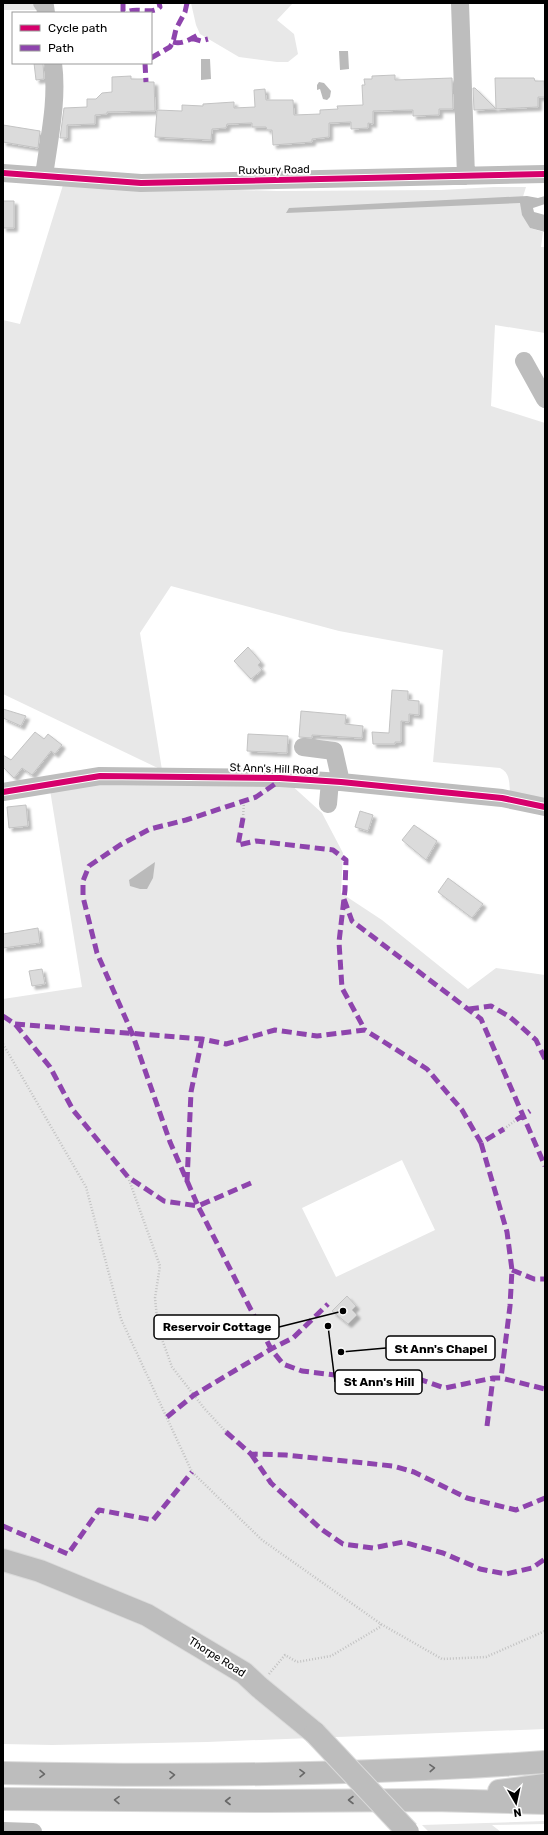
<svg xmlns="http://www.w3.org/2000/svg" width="548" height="1835" font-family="Rubik,sans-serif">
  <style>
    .green { fill: #e8e8e8; fill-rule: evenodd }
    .water { fill: #bababa }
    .building { fill: #dbdbdb; stroke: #c3c3c3; filter: url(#shadow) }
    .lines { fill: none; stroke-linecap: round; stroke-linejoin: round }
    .major-casing { stroke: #dbdbdb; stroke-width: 24 }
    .highway-casing { stroke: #dbdbdb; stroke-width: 24 }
    .path { stroke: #c2c2c2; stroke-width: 2.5; stroke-dasharray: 1 2; stroke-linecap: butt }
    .minor { stroke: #bdbdbd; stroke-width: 18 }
    .major { stroke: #bdbdbd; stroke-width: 22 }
    .highway { stroke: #bdbdbd; stroke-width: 22 }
    .major-bridge-casing { stroke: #dbdbdb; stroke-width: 24; stroke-linecap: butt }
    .major-bridge { stroke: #bdbdbd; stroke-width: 22 }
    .quiet { stroke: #8e44ad; stroke-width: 5; stroke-dasharray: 10 5; stroke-linecap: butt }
    .cycleway-casing { stroke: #fff; stroke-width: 8 }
    .cycleway { stroke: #d6006c; stroke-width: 6 }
    .oneway { stroke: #686868 }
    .labels { text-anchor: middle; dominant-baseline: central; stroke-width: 4; stroke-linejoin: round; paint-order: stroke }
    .street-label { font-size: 11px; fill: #000; stroke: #fff }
    .leader { fill: none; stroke: #000; stroke-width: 1.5 }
    .callout-dot { fill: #000; stroke: #fff; stroke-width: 1.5 }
    .callout { fill: #fff; stroke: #000; stroke-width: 1.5 }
    .callout-label { font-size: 12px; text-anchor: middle; font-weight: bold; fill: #000 }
  </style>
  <defs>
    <filter id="shadow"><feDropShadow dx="3.5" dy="3.5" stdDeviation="1" flood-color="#0004"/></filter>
  </defs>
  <rect width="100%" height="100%" fill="#fff"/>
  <path class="green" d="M3,3H33L40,10H3Z
    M191,3H293L277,20L294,34L298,54L288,62H277L239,57L200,34L196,25Z
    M63,185L277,191L441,190L494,187H526L521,203L530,228L543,232L541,247H545V333L495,325L491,406L545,423V800L510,792C509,781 510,773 500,768L433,762L443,650L339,631L171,586L140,633L162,770L3,694V320L20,324Z
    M100,782L289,783L322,813L343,853L341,893L382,920L468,989L496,968L545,975V1729L207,1742L52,1745L3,1744V999L82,987L50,790ZM402,1160L435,1230L336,1277L302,1208Z
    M545,1821V1824L492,1825L501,1832H429L422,1825Z"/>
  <path class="water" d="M339,51H348L349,69L340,70Z
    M201,59H210L211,79L201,80Z
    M319,82L324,83L331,91L330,97L327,100L323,99L320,89L317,90V85Z
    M527,196L538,198L545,196V204L533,208L534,212L545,215V232L530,228L522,215L520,203L286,213L289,208Z
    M155,862L153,878L147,889H140L130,886L129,880Z"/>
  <path class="building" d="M34,63H43L44,79L36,80Z
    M395,75V80L452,78L453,109H439V115L413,116V110L373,111V124L368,123V128L351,129V122L329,123V137L312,139V142L273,145L272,130H267L266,127H252V123L227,124L226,128L212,129L211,140L155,137L157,110L182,111V105L203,106V104L234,102V108L255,107L254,90L265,89L266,100H293L294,115L320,114V110L338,109L337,106L363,105L362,85H365L364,79H372V76Z
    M131,76V79H144V82H154L155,111L107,112V114L95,115V124L67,125V138H60L64,108L87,107V99H96L102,93L112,92V77Z
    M495,78H534L535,81H544L545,97H538V107L496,109Z
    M473,88H475L496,109L474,110Z
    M3,125L40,131L38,148L3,142Z
    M3,201H14V228H3Z
    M248,647L261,662L258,665L262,670L251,679L234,661Z
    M392,690L408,691V700L419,701V715L409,714V722L401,721V742H395V744H373L372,732L389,733Z
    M3,709L26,716L21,726L3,718Z
    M301,711L346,715L345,724L363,726L362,738L312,735V738L299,737Z
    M35,732L44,739L48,734L62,745L55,754L51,751L32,775L22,768L14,778L3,767V755L11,760Z
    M248,734L288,736L287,753L247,751Z
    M26,805L28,826L9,828L7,807Z
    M360,811L373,815L368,831L355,827Z
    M414,825L437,841L426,860L402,840Z
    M448,878L483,904L472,918L438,892Z
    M38,928L40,943L3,948V934Z
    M42,969L45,984L32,986L29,971Z
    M347,1296L356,1306L352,1310L357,1315L348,1324L332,1311Z"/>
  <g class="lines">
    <g class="major-casing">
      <path id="major" d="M3,1560L40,1571L147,1615L244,1673L259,1687L315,1733"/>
    </g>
    <g class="highway-casing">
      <path id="highway" d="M3,1773C184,1777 365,1775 545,1762
        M499,1791L545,1785
        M3,1799L267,1801L432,1800L545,1803"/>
    </g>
    <path class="path" d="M243,818L244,802
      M3,1044L86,1187L121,1319L192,1472L262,1540L381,1624L442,1659L486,1657L545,1631
      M504,1129L516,1120
      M128,1177L160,1266L155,1298L158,1328L172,1367L204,1408L226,1432
      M269,1674L285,1655L297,1662L331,1656L380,1627L381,1624"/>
    <path class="minor" d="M42,3L45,6L46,13
      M460,3L466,176
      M3,173L141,183L545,174
      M44,176C49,138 58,101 53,63
      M524,361L545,399
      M303,747L334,751L341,782
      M3,792L100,776L280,778L341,782L502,798L545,807
      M328,804L330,781
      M3,1831L33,1832"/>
    <use href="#major" class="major"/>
    <use href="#highway" class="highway"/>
    <g class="major-bridge-casing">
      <path id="major-bridge" d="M315,1733L408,1832"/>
    </g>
    <use href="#major-bridge" class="major-bridge"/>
    <path class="quiet" d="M123,3V11L126,12C138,7 152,15 160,7L159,3
      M191,38L201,41L208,39
      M173,42C183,45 192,38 200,34
      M151,58L170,47L173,42L176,29L185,12L187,3
      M145,63L146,82
      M243,818L238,845L256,841L333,850L346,860L345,890L339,942L342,988L365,1030
      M344,899L352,921L481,1019L545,1166
      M469,1009L491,1006L510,1017L536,1040L545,1059
      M3,1016L15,1024L50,1067L73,1110L128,1177L164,1201L198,1206L271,1349L283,1364L302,1371L343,1376L401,1373L445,1388L493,1378H501L545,1389
      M15,1024L202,1039L226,1044L275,1030L317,1036L365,1030L427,1069L462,1110L481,1143L504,1129
      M516,1120L530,1111
      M481,1143L507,1232L512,1270L510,1306L501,1378
      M187,1182L191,1092L202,1039
      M251,1183L198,1206L170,1142L132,1033L97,953L83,897V881L89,866L120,845L150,829L186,820L256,797L275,784L280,778
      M512,1270L534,1279H545
      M167,1417L194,1395L271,1349L293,1338L328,1304
      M487,1426L493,1378
      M226,1432L251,1454L286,1455L393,1466L414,1472L467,1498L516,1510L545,1498
      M251,1454L271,1483L321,1529L343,1544L373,1548L403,1542L443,1553L480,1569L506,1574L532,1568L545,1559
      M3,1526L68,1554L99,1510L153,1520L192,1472"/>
    <g class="cycleway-casing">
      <path id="cycleway" d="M3,173L141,183L545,174
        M3,792L100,776L280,778L341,782L502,798L545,807"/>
    </g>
    <use href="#cycleway" class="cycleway"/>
  </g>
  <defs><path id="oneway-chevron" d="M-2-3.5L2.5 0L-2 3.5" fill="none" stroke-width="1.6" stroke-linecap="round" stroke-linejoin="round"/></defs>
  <g class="oneway">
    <use href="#oneway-chevron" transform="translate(432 1768) rotate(-3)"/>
    <use href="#oneway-chevron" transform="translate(302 1773) rotate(-1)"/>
    <use href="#oneway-chevron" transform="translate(42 1774) rotate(1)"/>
    <use href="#oneway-chevron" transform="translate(172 1775) rotate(-1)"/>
    <use href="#oneway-chevron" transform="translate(117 1800) rotate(-179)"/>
    <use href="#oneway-chevron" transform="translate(351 1800) rotate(180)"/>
    <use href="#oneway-chevron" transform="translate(228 1801) rotate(-180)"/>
  </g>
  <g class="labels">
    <g class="street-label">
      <text transform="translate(274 170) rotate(-1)">Ruxbury Road</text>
      <text transform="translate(274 769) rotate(2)">St Ann's Hill Road</text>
      <text transform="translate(217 1657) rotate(32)">Thorpe Road</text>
    </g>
  </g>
  <path class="leader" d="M343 1311L279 1327M341 1352L386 1348M328 1326L335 1382"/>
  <g class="callout-dot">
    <circle cx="343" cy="1311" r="4"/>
    <circle cx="341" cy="1352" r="4"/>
    <circle cx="328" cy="1326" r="4"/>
  </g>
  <g class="callout">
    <rect x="154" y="1315" width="125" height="24" rx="4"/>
    <rect x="386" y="1336" width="109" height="24" rx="4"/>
    <rect x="335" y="1370" width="87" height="24" rx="4"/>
  </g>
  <g class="callout-label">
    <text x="217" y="1331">Reservoir Cottage</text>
    <text x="441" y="1353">St Ann's Chapel</text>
    <text x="379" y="1386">St Ann's Hill</text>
  </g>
  <rect width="548" height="1835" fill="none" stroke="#000000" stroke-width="8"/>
  <rect x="12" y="12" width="140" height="52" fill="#ffffff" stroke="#999999"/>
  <rect x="20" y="25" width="20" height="6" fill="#d6006c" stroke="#999999"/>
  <text x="48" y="32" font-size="12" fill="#000000">Cycle path</text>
  <rect x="20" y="45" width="20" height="6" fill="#8e44ad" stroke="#999999"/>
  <text x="48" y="52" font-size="12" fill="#000000">Path</text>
  <g transform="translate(516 1803) rotate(171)" stroke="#ffffff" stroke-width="3" paint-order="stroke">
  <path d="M0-3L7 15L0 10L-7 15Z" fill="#000000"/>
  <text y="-6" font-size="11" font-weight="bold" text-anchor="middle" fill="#000000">N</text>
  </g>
</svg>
